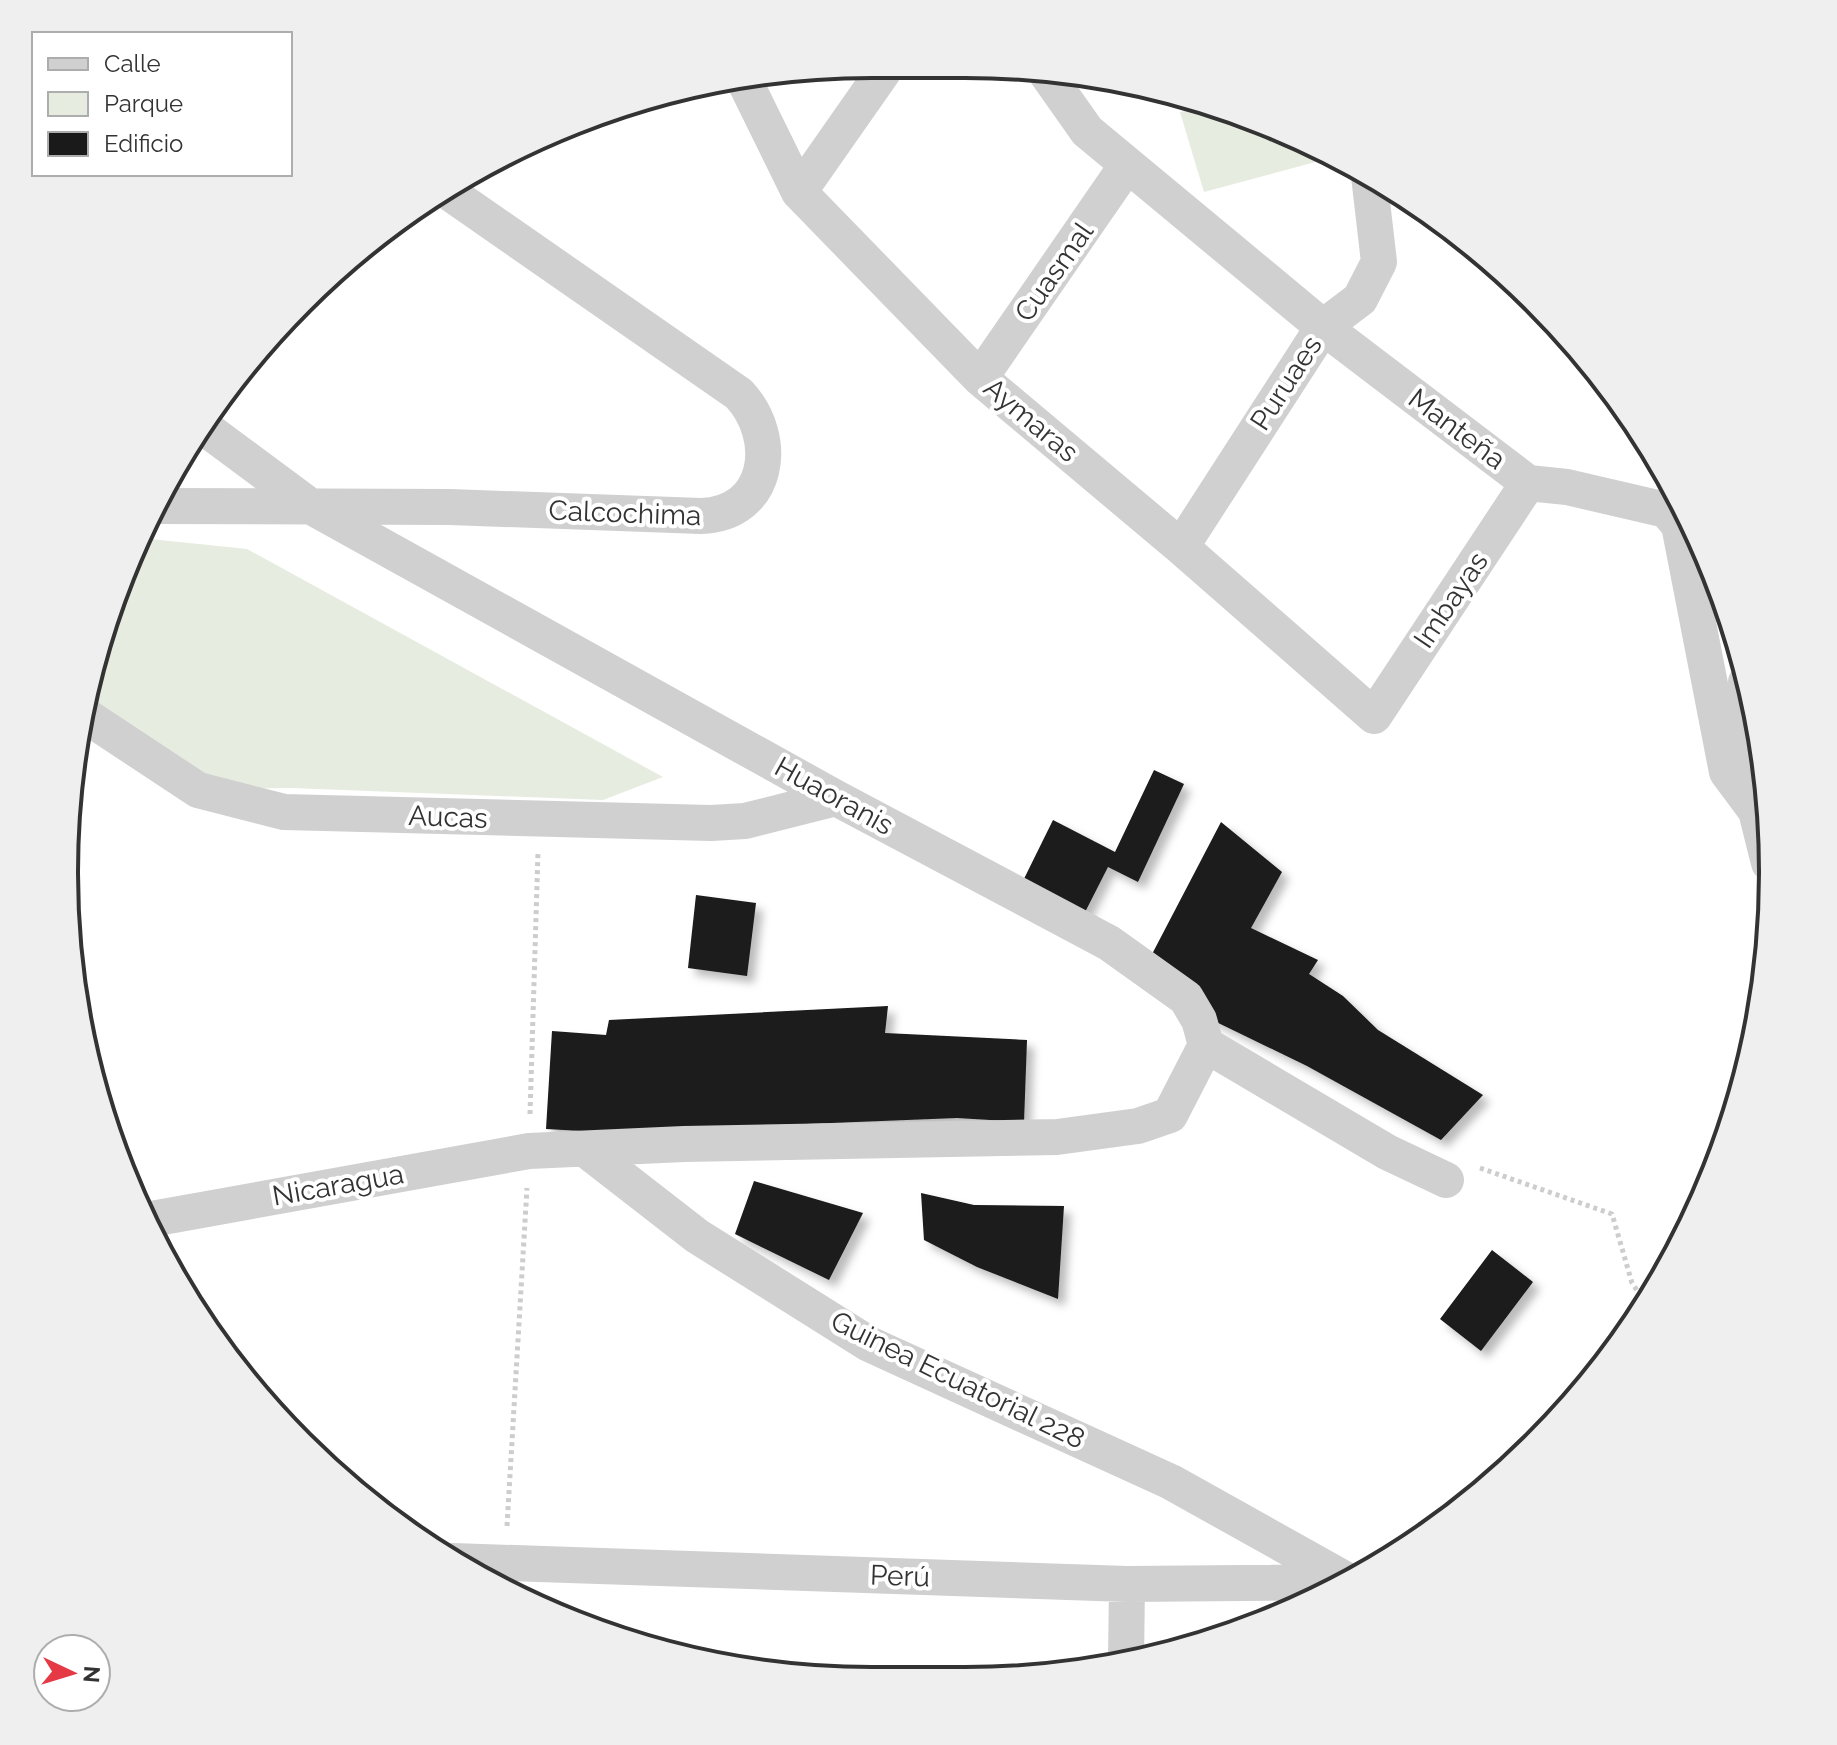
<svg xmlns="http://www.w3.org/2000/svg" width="1837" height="1745" font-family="Raleway,sans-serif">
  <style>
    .green { fill: #e6ecdf }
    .building { fill: #1a1a1a; filter: url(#shadow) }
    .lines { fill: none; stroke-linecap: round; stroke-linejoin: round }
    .path { stroke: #cdcdcd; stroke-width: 5; stroke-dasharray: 4 4; stroke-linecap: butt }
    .minor { stroke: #d0d0d0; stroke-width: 36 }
    .labels { text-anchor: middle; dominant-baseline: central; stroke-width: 8; stroke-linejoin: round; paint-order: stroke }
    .street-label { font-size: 28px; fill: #333; stroke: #fff }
    .rim { fill: none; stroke: #333; stroke-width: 4 }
  </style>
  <defs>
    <filter id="shadow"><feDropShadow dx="7" dy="7" stdDeviation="4" flood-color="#0004"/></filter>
  </defs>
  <rect width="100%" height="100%" fill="#fff"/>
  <path class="green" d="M1212,106L1322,148L1330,158L1204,192L1180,112Z
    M141,538L247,549L663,777L603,800L292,788L210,789L87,699L107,613Z"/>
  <path class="building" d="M1154,770L1184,784L1138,882L1108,867L1080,922L1018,891L1053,820L1115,852Z
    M1221,822L1282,872L1251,928L1318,960L1309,974L1343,996L1378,1030L1483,1095L1441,1140L1307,1066L1206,1017L1150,958Z
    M696,895L756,903L747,976L688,968Z
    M888,1006L885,1033L1027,1040L1024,1122L957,1118L600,1132L546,1129L552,1031L606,1035L609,1020Z
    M754,1181L863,1213L829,1280L735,1234Z
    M921,1193L974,1205L1064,1206L1058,1299L977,1267L924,1240Z
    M1492,1250L1533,1282L1481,1351L1440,1319Z"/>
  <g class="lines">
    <path class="path" d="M530,1114L538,852
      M1480,1168L1612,1214L1632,1283L1645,1302
      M507,1526L527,1188"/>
    <path class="minor" d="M1044,70L1087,131L1323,327L1528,483L1567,487L1666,510L1679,525L1727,772L1756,811
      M743,78L799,192L980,378L1181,547L1374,716L1528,483
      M799,192L883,72
      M980,378L1127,165
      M202,426L310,506L836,798L1109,943L1186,998L1199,1020L1206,1045L1387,1152L1446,1180
      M155,506L450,507L701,516C770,514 780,438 739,394L444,189
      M1181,547L1323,327L1360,299L1379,262L1369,176
      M1746,682L1756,811L1769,863
      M83,714L198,790L284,812L711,823L745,821L836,798
      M585,1149L697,1236L869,1344L1171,1482L1348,1581
      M146,1220L529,1151L684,1144L1057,1137L1138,1126L1170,1115L1206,1045
      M453,1561L1127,1584L1348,1582
      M1126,1661L1127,1584"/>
  </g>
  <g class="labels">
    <g class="street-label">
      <text transform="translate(1054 272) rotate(-55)">Cuasmal</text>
      <text transform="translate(1286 383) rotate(-57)">Puruaes</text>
      <text transform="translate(1031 420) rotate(40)">Aymaras</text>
      <text transform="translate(1457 429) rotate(37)">Manteña</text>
      <text transform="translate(625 513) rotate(2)">Calcochima</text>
      <text transform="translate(1451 600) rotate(-56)">Imbayas</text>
      <text transform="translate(834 796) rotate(29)">Huaoranis</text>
      <text transform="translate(448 817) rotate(2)">Aucas</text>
      <text transform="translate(338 1185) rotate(-10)">Nicaragua</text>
      <text transform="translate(958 1380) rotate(26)">Guinea Ecuatorial 228</text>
      <text transform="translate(900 1576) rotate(2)">Perú</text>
    </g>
  </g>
  <path d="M0 0H1837V1745H0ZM872 78H965A794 794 0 0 1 1759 872V873A794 794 0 0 1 965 1667H872A794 794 0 0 1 78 873V872A794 794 0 0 1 872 78Z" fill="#efefef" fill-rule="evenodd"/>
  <path class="rim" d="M872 78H965A794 794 0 0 1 1759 872V873A794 794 0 0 1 965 1667H872A794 794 0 0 1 78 873V872A794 794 0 0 1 872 78Z"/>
  <rect x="32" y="32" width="260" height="144" fill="#ffffff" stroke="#adadad" stroke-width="2"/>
  <rect x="48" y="58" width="40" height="12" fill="#d0d0d0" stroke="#adadad" stroke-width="2"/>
  <text x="104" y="72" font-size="24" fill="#333333">Calle</text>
  <rect x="48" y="92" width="40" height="24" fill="#e6ecdf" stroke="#adadad" stroke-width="2"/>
  <text x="104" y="112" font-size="24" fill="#333333">Parque</text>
  <rect x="48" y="132" width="40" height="24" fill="#1a1a1a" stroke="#adadad" stroke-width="2"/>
  <text x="104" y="152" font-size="24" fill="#333333">Edificio</text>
  <g transform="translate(72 1673) rotate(94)"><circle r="38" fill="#ffffff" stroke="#adadad" stroke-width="2"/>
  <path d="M0-6L14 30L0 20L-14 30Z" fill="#e63946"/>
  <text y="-12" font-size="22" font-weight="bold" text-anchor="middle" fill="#333333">N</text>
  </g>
</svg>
